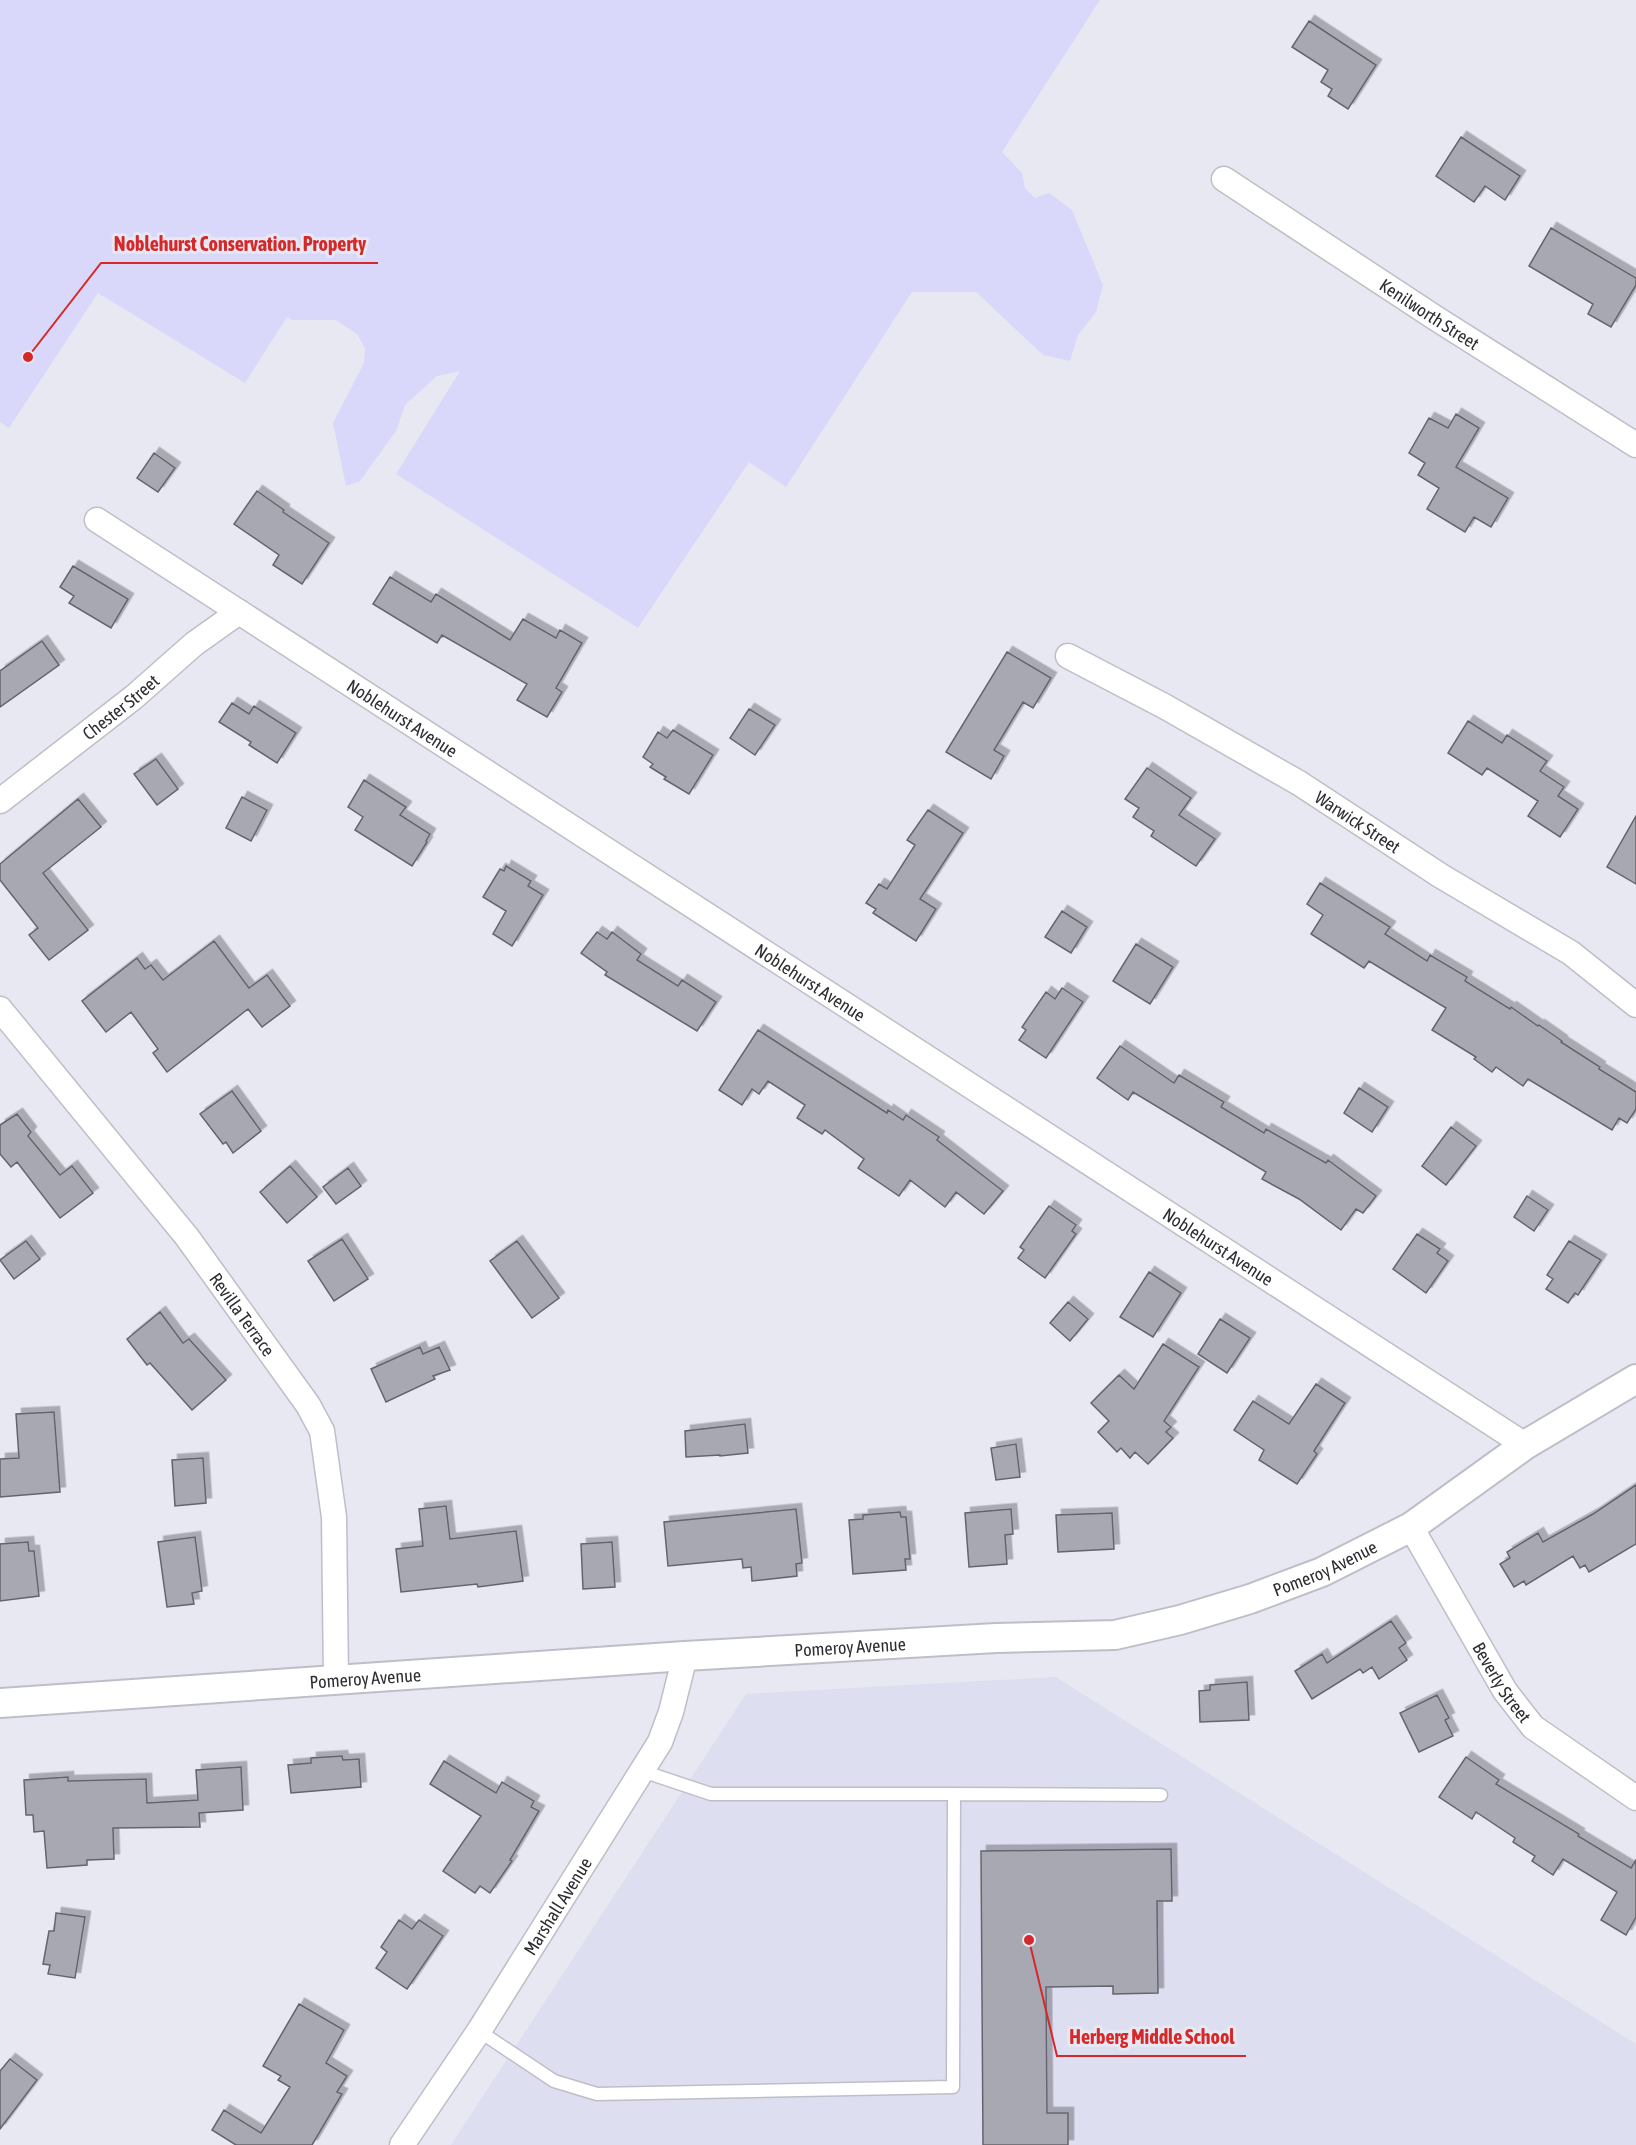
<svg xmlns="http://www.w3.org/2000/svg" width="1636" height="2145" font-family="'Asap Condensed',sans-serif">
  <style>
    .built { fill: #dedef1 }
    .green { fill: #d9d8fa }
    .building { fill: #a8a8b2; stroke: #65646e; stroke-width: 1.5; filter: url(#shadow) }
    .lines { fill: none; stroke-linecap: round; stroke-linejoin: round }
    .service-casing { stroke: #bebec9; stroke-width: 15 }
    .minor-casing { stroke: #bebec9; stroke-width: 27 }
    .tertiary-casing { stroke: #bebec9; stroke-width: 32 }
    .service { stroke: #fff; stroke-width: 12 }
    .minor { stroke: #fff; stroke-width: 24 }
    .tertiary { stroke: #fff; stroke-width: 28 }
    .labels { text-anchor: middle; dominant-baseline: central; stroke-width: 6; stroke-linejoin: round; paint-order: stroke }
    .street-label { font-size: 18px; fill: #2d2d32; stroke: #e8e8f3 }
    .leader { fill: none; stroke: #d62828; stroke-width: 2 }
    .callout-dot { fill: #d62828; stroke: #e8e8f3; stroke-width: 2 }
    .callout-label { font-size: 20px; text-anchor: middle; font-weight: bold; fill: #d62828; stroke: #e8e8f3; stroke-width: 6; stroke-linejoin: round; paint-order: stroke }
  </style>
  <defs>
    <filter id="shadow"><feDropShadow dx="5.5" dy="-5.5" stdDeviation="0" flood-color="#0004"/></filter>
  </defs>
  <rect width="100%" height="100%" fill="#e8e8f3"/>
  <path class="built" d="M1056,1677L1636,2044V2145H451L746,1694Z"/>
  <path class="green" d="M0,0H1100L1002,152L1022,173L1025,188L1035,198L1049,193L1072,210L1103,285L1096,312L1078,335L1070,361L1043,355L976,292H912L786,487L749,462L638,628L396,474L460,371L437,376L405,405L396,431L360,481L346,486L333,423L364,363L365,349L358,335L336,320H292L287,317L245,383L98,293L9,428L0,422Z"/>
  <path class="building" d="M1309,21L1376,65L1348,109L1328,96L1332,89L1321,82L1328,70L1292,47Z
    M1461,137L1520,176L1505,200L1485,186L1474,202L1436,176Z
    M1551,228L1636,278V285L1611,327L1588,314L1593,304L1529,266Z
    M1456,414L1479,428L1456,467L1508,498L1491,527L1474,517L1465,532L1427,509L1439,488L1418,475L1425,463L1409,453L1429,418L1448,428Z
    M154,453L175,468L158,492L137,478Z
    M257,491L284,510L283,512L329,543L302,584L273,565L279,555L234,524Z
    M73,566L128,599L111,628L69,603L74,596L60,587Z
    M390,577L431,602L436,594L510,640L523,619L556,638L560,630L582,643L556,688L562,692L547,717L517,700L527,684L442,635L437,643L373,604Z
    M42,641L59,665L0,707V671Z
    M1007,652L1051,678L1033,708L1023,702L994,750L1004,756L991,779L946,752Z
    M232,703L249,714L254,706L296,733L277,763L249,745L251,742L219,722Z
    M749,709L775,725L755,755L730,738Z
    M1468,721L1502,743L1507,735L1547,761L1540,771L1564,787L1558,796L1578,809L1560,837L1528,816L1538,801L1487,768L1482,775L1448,753Z
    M673,730L713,755L689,794L664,779L666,777L650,767L653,764L643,757L658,732L667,738Z
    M156,759L178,789L157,805L134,774Z
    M1147,768L1191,798L1179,815L1215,839L1196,866L1151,836L1154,831L1133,817L1139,808L1125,799Z
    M364,780L406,807L400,815L430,834L426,841L427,842L412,866L355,830L363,817L348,807Z
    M242,797L267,810L251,841L226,828Z
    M78,799L101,827L43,873L88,930L49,960L29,935L38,928L0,880V864Z
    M928,810L963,833L920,899L936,909L916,941L873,913L876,909L866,903L879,884L887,889L915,845L907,840Z
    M1636,816V884L1607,867Z
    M506,866L531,881L528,886L543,895L512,946L493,934L506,911L483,897L500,869L504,871Z
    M1320,883L1390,927L1385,934L1427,961L1430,955L1467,977L1465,981L1510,1009L1511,1007L1538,1026L1539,1025L1562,1041L1561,1042L1600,1067L1599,1069L1636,1092V1109L1627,1123L1619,1118L1612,1130L1528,1079L1523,1086L1496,1067L1492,1072L1474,1059L1476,1057L1432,1030L1446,1008L1369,961L1364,968L1311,934L1323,915L1307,904Z
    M1062,911L1087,927L1071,953L1045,937Z
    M597,932L607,939L612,932L641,954L637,960L678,986L682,980L716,1002L697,1031L605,975L607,972L581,953Z
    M214,941L249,988L267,975L290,1006L262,1027L248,1009L167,1072L153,1053L158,1049L131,1012L106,1032L82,1001L137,958L145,969L151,965L163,980Z
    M1136,944L1173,967L1150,1004L1113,981Z
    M1062,988L1083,1002L1046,1058L1019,1040L1026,1030L1022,1027L1046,992L1055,999Z
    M758,1030L887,1113L888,1110L903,1120L906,1115L939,1137L937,1140L1003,1191L984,1214L956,1192L945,1207L910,1180L899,1196L858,1168L864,1159L825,1130L822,1134L797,1118L805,1105L768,1081L759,1094L752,1089L742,1105L719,1090Z
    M1120,1046L1174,1083L1179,1075L1224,1102L1221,1107L1264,1133L1266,1129L1326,1163L1328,1160L1376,1196L1363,1213L1356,1209L1341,1230L1299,1199L1262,1179L1266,1172L1133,1092L1128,1100L1097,1078Z
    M1359,1088L1388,1107L1372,1132L1344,1113Z
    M232,1091L261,1131L233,1153L226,1142L223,1144L200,1114Z
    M17,1114L31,1132L28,1136L60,1175L72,1166L93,1193L60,1218L17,1162L11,1167L0,1154V1125Z
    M1451,1127L1476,1146L1446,1185L1422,1166Z
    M290,1166L317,1197L287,1223L260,1192Z
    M348,1168L361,1186L336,1204L323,1187Z
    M1527,1196L1548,1210L1534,1231L1514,1217Z
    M1049,1206L1076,1225L1072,1231L1076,1234L1045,1278L1018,1258L1024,1250L1020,1247Z
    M1417,1234L1440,1249L1437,1253L1448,1261L1426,1293L1393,1269Z
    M342,1239L368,1279L334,1301L308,1261Z
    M26,1241L40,1259L14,1279L0,1260Z
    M517,1241L559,1298L532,1318L490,1261Z
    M1569,1241L1601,1260L1578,1295L1575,1293L1568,1303L1546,1289L1553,1279L1547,1275Z
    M1149,1272L1181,1293L1153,1337L1120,1317Z
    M1068,1302L1088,1319L1070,1341L1050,1323Z
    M160,1312L183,1343L189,1339L226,1380L192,1410L150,1363L147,1365L127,1339Z
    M1220,1319L1250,1338L1227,1373L1198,1354Z
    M1163,1344L1199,1367L1164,1421L1171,1427L1166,1432L1173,1438L1148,1464L1135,1452L1130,1458L1121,1448L1117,1452L1098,1432L1109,1421L1091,1403L1119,1375L1134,1389Z
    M420,1347L423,1354L439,1347L450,1370L433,1376L435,1379L386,1402L371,1369Z
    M1316,1384L1345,1403L1314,1451L1317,1454L1297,1484L1259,1460L1264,1450L1234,1430L1253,1401L1289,1424Z
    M54,1412L60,1492L0,1497V1459L19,1458L16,1414Z
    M745,1424L748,1453L720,1456V1455L686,1457L685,1431Z
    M1016,1444L1020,1477L996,1480L991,1448Z
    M203,1458L206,1503L175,1506L172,1460Z
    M1636,1485V1544L1589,1572L1585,1565L1580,1568L1573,1556L1526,1585L1524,1581L1514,1587L1500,1564L1510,1558L1507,1552L1538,1533L1543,1542L1593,1514Z
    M446,1506L450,1539L516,1531L523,1581L478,1587L477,1584L401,1592L396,1549L423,1546L419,1509Z
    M796,1509L802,1563L796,1564L797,1576L752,1581L751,1567L743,1568L742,1559L668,1566L664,1522Z
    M1011,1509L1013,1534L1005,1535L1007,1564L969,1567L965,1513Z
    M900,1512L901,1517H906L910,1559H905L906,1570L853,1574L849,1520L863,1519V1515Z
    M1112,1513L1114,1549L1058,1552L1056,1515Z
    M195,1537L202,1591L192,1593L194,1604L167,1607L158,1542Z
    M28,1542L29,1551H34L39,1596L0,1601V1544Z
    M612,1542L615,1587L583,1589L581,1544Z
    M1391,1621L1406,1643L1399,1648L1407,1660L1379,1679L1372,1667L1363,1673L1360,1669L1312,1699L1295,1671L1322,1654L1327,1663Z
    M1247,1682L1249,1720L1200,1722L1199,1691L1210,1690V1685Z
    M1437,1695L1449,1718L1445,1720L1453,1736L1419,1752L1400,1713Z
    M342,1756L343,1760L359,1759L361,1787L291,1793L288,1765L311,1763V1758Z
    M1466,1757L1499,1780L1496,1784L1579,1834L1578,1836L1631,1868L1636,1860V1917L1626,1935L1601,1920L1617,1892L1563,1859L1553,1875L1532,1861L1535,1856L1513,1842L1515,1838L1476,1812L1472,1819L1439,1797Z
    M444,1761L496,1793L502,1782L534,1801L531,1807L539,1811L510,1860L512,1861L490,1893L480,1886L475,1893L443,1871L481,1816L430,1784Z
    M241,1767L243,1810L199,1813L200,1827L113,1828L114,1859L87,1860V1865L47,1868L44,1831L34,1832L33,1815H26L24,1780L68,1777V1781L146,1779L147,1803L198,1800L196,1770Z
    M1171,1849L1172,1901H1157L1158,1993L1113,1994V1986L1046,1987L1047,2113H1068V2145H983L981,1851Z
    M56,1913L85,1917L75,1978L48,1974L50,1965L43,1964L49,1931H54Z
    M399,1920L412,1929L419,1920L443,1936L407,1989L376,1968L387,1952L381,1947Z
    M299,2004L344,2030L326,2063L347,2076L337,2092L342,2094L312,2145H236L212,2130L224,2110L261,2133L290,2087L278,2080L281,2076L263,2066Z
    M10,2059L37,2080L0,2129V2071Z"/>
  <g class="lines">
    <g class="service-casing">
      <path id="service" d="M954,1794L1161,1795
        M479,2031L554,2081L597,2094L953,2087L954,1794H711L642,1771"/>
    </g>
    <g class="minor-casing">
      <g id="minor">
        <path id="s1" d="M1224,179L1437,319L1636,445"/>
        <path id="s2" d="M97,520L1525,1445"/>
        <path id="s3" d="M1068,656L1164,706L1299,783L1441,876L1571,953L1636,1005"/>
        <path id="s4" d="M0,801L134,697L194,644L239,612"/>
        <path id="s5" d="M0,1009L187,1237L308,1405L322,1431L334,1517L336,1679"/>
        <path id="s6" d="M1411,1527L1505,1691L1533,1727L1636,1798"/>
        <path id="s7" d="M402,2145L479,2031L660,1742L671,1712L685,1656"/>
      </g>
    </g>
    <g class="tertiary-casing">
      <g id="tertiary">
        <path id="s8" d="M0,1703L685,1656L996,1638L1115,1635L1180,1620L1250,1599L1322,1572L1411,1527L1525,1445L1636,1379"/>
      </g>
    </g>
    <use href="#service" class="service"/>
    <use href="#minor" class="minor"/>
    <use href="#tertiary" class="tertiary"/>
  </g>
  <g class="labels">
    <g class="street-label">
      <text stroke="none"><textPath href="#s1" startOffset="246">Kenilworth Street</textPath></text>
      <text stroke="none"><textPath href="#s4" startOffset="153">Chester Street</textPath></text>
      <text stroke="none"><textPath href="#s2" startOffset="364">Noblehurst Avenue</textPath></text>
      <text stroke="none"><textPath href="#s3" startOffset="334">Warwick Street</textPath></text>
      <text stroke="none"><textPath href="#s2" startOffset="850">Noblehurst Avenue</textPath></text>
      <text stroke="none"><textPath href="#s2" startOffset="1336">Noblehurst Avenue</textPath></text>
      <text stroke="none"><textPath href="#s5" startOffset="390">Revilla Terrace</textPath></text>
      <text stroke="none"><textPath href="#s8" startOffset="1338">Pomeroy Avenue</textPath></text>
      <text stroke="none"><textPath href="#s8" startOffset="852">Pomeroy Avenue</textPath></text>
      <text stroke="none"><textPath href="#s8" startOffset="366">Pomeroy Avenue</textPath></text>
      <text stroke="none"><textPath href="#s6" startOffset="180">Beverly Street</textPath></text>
      <text stroke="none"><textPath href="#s7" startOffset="285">Marshall Avenue</textPath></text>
    </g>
  </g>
  <path class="leader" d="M28 357L101 263H378M1029 1940L1057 2056H1246"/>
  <g class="callout-dot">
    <circle cx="28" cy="357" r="6"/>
    <circle cx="1029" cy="1940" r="6"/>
  </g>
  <g class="callout-label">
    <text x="240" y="251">Noblehurst Conservation. Property</text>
    <text x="1152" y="2044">Herberg Middle School</text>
  </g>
</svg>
